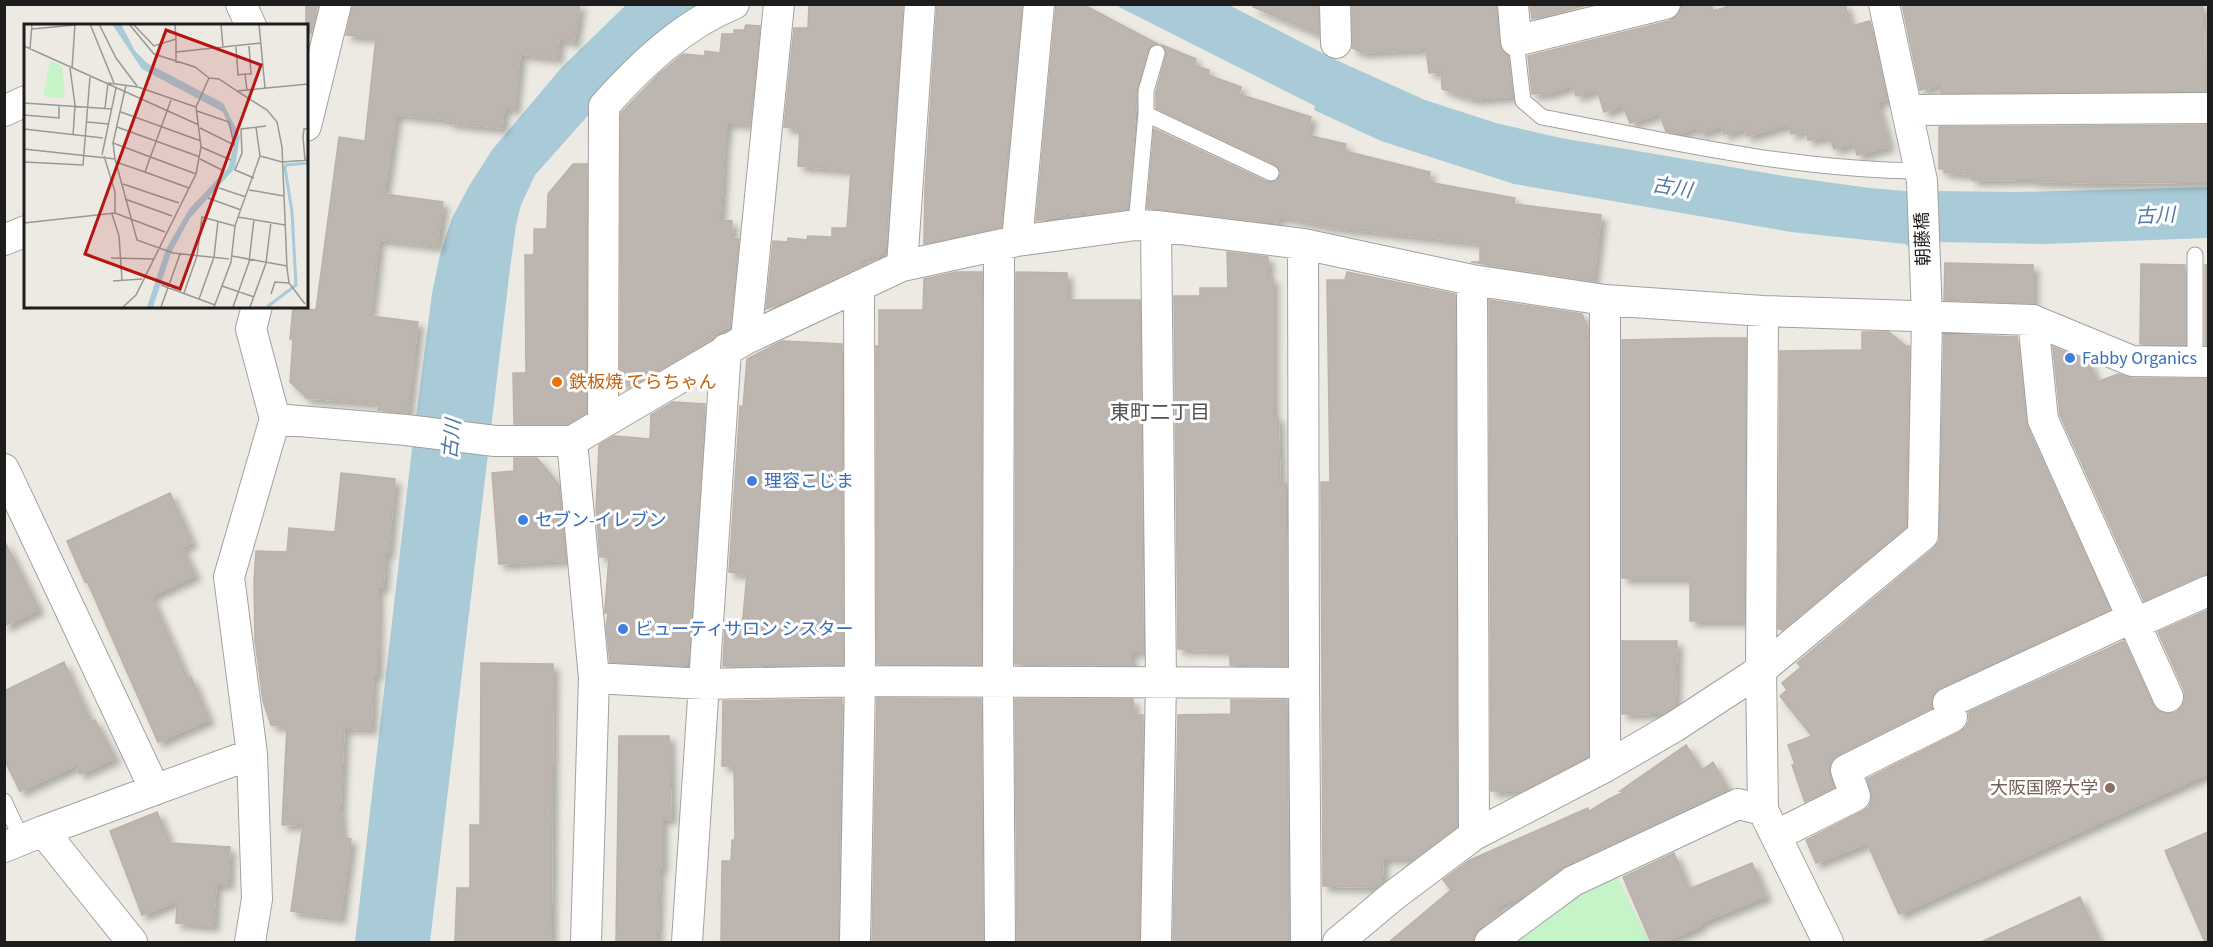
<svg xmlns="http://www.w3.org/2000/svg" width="2213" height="947" font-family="'Source Sans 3','Noto Sans JP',sans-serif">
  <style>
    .park { fill: #c4f4c8 }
    .water { fill: #a8cbd7 }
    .building { fill: #bdb6b0; stroke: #bdb1a7; stroke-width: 1.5; filter: url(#shadow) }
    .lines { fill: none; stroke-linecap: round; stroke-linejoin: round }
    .service-casing { stroke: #a1a1a1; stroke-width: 17 }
    .minor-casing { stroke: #a1a1a1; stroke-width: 32 }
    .service { stroke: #fff; stroke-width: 15 }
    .minor { stroke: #fff; stroke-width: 30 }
    .shop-dot { fill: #3f7fe0; stroke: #fff; stroke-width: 2 }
    .food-dot { fill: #e8710a; stroke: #fff; stroke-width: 2 }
    .education-dot { fill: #8d6e63; stroke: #fff; stroke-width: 2 }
    .labels { text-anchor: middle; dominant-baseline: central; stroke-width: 6; stroke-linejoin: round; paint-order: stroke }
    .street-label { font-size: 18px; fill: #1d1d1d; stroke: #fff }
    .shop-label { font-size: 18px; fill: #366cbe; stroke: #fff; text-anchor: start }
    .food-label { font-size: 18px; fill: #c56008; stroke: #fff; text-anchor: start }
    .education-label { font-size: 18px; fill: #785e54; stroke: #fff; text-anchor: end }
    .water-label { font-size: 20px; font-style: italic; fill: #5379a3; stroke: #fff }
    .neighbourhood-label { font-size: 20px; fill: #505050; stroke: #fff }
    .inset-river { fill: none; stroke: #a8cbd7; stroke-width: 3 }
    .inset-road { fill: none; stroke: #9a9894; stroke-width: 1.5 }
    .view { fill: #b71513; fill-opacity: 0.15; stroke: #b71513; stroke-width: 3 }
    .inset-edge { fill: none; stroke: #1d1d1d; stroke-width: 3 }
  </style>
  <defs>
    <filter id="shadow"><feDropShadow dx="5.5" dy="5.5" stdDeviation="3" flood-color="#0004"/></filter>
  </defs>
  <rect width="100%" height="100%" fill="#edeae3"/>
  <path class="park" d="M1614,870L1649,942H1510Z"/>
  <path class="water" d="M626,5H716L593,110L535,175L521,205L516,225L510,269L430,942H355L412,449L432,293L440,255L452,218L469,186L492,150L562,67Z
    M1115,5H1229L1336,60L1425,100L1496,123L1561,138L1790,177L1870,188L1928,193L1931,191L2018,192L2208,187V238L2042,244L1935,242L1912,249L1905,244L1791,232L1514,184L1381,141L1314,110L1315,106Z"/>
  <path class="building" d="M306,4H318L311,33L306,32Z
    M353,4H580L574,42L559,38L557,58L520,54L514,109L504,107L502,128L449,123L450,120L396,114L384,194L443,202L437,246L379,239L370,316L418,322L407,413L378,410L379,403L307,398L290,382L293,339H290L293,307L316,310L339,137L365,141L376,37L346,35Z
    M809,4H903L886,245L880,255L860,259L861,266L766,309L773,241L788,242V238L807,240L808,236L832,237V228H847L851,170L798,166L800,129L784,127L794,28H808Z
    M937,4L1022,5L1001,227L924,244L925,188Z
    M1056,4H1082L1158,44L1151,46L1148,50L1137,89L1128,209L1098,213L1081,212L1080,215L1066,214L1036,221Z
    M1354,4H1496L1499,42L1502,51L1508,56L1513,96L1474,99L1442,89L1441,72L1429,73L1426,49L1361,52L1352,48V6Z
    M1530,4H1591L1532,19Z
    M1682,4H1711L1713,11L1736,4H1845L1851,26L1870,21L1887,99L1877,102L1889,146L1857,155L1854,143L1834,149L1831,140L1827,141L1826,136L1808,140L1806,130L1791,134L1789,124L1747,136L1744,128L1724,134L1722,126L1699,133L1697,127L1678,134L1666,131L1659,113L1630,123L1623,105L1604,112L1597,89L1576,96L1573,85L1548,93L1532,94L1528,56L1669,21L1677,16Z
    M1902,4H2203L2204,91L1941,93V84L1920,90Z
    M1253,6H1318L1319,34L1253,7Z
    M746,25L760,26L750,124L727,122L724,146L720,220L732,221L731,238L739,239L730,326L706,337H714L639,382L620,383L621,113L659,74L683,54L705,56V51L720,53L722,34H734V30H744Z
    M1162,45L1196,59L1194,65L1209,70L1208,75L1241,87L1239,94L1311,117L1307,135L1346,144L1345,151L1430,172L1428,182L1515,198L1514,204L1601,215L1593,281L1471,262H1480V243L1332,227L1279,216L1278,222L1267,220V222L1147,208L1154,129L1267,182L1276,181L1281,173L1275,164L1156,108V92L1166,55V50Z
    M2208,125V182L2096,183L2034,181V179L1972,180V174L1944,172L1945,169H1939V127Z
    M573,164H587L586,413L567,424H514L513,373H526L525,255H534V229H547L548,194Z
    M1227,252L1268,257V279L1273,278V417H1278L1280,483H1286L1287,666L1230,665V650L1178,649L1174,296H1200V288H1228Z
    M1945,263L2033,265V303L1944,300Z
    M2141,264L2185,265V344H2140Z
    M2205,265H2208V345H2205Z
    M956,272H982L981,664H877L876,346H879V310H923L924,279Z
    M1016,272L1067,273V300H1140L1143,651H1131V665L1015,664Z
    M1347,272L1455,294L1457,826L1415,858H1383L1382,883L1377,887L1323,886L1321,482H1330L1327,280H1345Z
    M1489,300L1582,314L1587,326L1586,340H1588V757L1522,791H1491Z
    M1862,332H1889L1906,346H1909L1906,527L1782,630L1778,629L1780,351L1862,350Z
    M1944,334L2017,337L2027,427L2110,609L1940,688L1935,692L1931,699V708L1838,755L1832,760L1829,768L1834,787L1805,802L1792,765L1795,764L1788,745L1812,736L1780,696L1787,690L1782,683L1801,667L1797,663L1934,548L1939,542Z
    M1710,338H1746L1744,621H1690V578H1622V340Z
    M782,341L842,344L843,664L723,666L725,627L742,628L747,574L729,572L740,406L743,407L747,359Z
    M2053,347L2089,362L2097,382L2118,374L2132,378L2208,379V574L2201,575L2144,601L2060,415Z
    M673,402L705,404L688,661L684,666L610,662L606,626L608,613H605V608L609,557H600L596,509L599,445L614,436L650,439L651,415Z
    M514,458H537L559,485L566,560L499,564L492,473L514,471Z
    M341,473L395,479L388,553H385L383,587H378L377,674H373L371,729L344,728L340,809L342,837L351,839L340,918L291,911L303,824L282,825L287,726L271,725L263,701L255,640L254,581L256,551L287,552L289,528L335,532Z
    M170,493L192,542L182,547L195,575L151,596L188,679L191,677L209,719L158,742L87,581L85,582L67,541Z
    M4,540L39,609L4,626Z
    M2208,610V773L1899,914L1867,843L1816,863L1806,840L1863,811L1869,807L1872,798L1867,779L1960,732L1966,727L1969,721V712L2124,641L2153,705L2158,711L2166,714L2176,712L2182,707L2185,699L2184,690L2158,632Z
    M1622,641H1677L1675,705L1663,713L1622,714Z
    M64,662L91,722L95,720L115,758L80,774L76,765L20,791L4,759V691Z
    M481,663L553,664L551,942H455L457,888H470V825H480Z
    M877,698L981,699L983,942H872Z
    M842,699L838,942H721L722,861H731L732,840H735L734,766H722L723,701Z
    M1015,699H1133L1134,715H1143L1139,942H1017Z
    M1231,700H1287L1289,942H1173L1178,715L1231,714Z
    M619,736H669L671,819L662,818V867H659L657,942H616Z
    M1686,745L1702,770L1713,762L1728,789L1566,865L1526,894L1495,907L1499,914L1479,928L1474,935L1473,942H1389L1451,890L1443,880L1470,860L1588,808V812L1609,799L1626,791H1620Z
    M157,812L170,843L230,847L228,884H216L213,926L176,923L177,901L142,915L110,831Z
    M2208,832V942H2205L2165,851Z
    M1674,853L1689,889L1752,863L1766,896L1699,923L1700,926L1663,942H1651L1623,877Z
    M2080,897L2100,942H1981Z"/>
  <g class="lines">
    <g class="service-casing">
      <path id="service" d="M1516,41L1523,101L1542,117C1667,141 1792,170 1920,171
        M1146,114V91L1157,53
        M1136,225L1146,114L1271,173
        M2195,255V362
        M4,801L22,840"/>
    </g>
    <g class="minor-casing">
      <path id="minor" d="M241,4L251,26
        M1335,4L1336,43
        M1513,4L1516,41L1665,4
        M1908,110L2208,108
        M4,111L26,101
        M306,126L336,4
        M1156,226L1161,681L1156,942
        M4,240L26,231
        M1017,241L1039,4
        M999,245L998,683L1000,942
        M902,266L920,4
        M1472,280L1474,835
        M1605,300V767
        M257,306L251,329L275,419L406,430L495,441H572
        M1763,311L1761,670L1763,810L1828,942
        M2033,320L2043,420L2168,697
        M746,339L779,4
        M603,422L604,106C641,65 682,25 734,4
        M4,469L155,790
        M594,678L704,684L860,681L1304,683L1303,244
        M1304,683L1306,942
        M43,831L252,754
        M1777,835L1855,796L1846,770L1952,717L1948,703L2121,623H2136L2208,591
        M4,847L43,831L132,942
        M250,942L257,899L252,754L229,577L275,419
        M586,942L594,678L572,441L746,339L902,266L1017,241L1136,225L1156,226L1303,244L1472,280L1605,300L1763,311L2033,320L2132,361L2208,362
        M687,942L726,349
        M855,942L860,681L859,286
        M1338,942L1393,896L1474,835L1605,767L1674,727L1761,670L1923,535L1927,317L1922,181L1884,4
        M1490,942L1573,881L1738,804L1763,810"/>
    </g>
    <use href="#service" class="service"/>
    <use href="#minor" class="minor"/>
  </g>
  <g class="shop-dot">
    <circle cx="2070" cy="358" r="6"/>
    <circle cx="752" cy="481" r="6"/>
    <circle cx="523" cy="520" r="6"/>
    <circle cx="623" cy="629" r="6"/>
  </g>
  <circle class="food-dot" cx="557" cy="382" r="6"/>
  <circle class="education-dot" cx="2110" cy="788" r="6"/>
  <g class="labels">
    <g class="street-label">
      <text transform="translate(1923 239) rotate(-92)">朝藤橋</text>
    </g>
    <g class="shop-label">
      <text x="2082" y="358">Fabby Organics</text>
      <text x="764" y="481">理容こじま</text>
      <text x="535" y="520">セブン-イレブン</text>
      <text x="635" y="629">ビューティサロン シスター</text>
    </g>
    <g class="food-label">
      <text x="569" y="382">鉄板焼 てらちゃん</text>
    </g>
    <g class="education-label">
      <text x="2098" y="788">大阪国際大学</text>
    </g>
    <g class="water-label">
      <text transform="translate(1672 188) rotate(9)">古川</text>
      <text transform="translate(2155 216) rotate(-2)">古川</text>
      <text transform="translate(452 439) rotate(-84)">古川</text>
    </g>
    <g class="neighbourhood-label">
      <text x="1160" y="413">東町二丁目</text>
    </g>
  </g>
  <g transform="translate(24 24)">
    <rect width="284" height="284" fill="#edeae3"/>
    <path d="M26,37L38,42L41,74L19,72Z" fill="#c4f4c8"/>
    <path d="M88,0H97L111,27L123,39L199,79L216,112L211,144L166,194L147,229L129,283H123L142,225L166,184L204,144L211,116L199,88L118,45Z" fill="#a8cbd7"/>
    <path class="inset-river" d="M243,283L272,261L268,188L261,144L262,141L284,139"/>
    <path class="inset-road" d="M66,0L90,59M75,0L92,34L113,62M105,0L130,30L171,43L185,54M109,0L130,22L152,15L151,0M197,0L199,23M235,0L241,64M8,5L51,1M152,15V39M0,22L175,101M212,23L214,51L221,50M6,25L8,0M152,28L237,19M46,44L51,81L49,112M48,45L51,0M84,59L114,63L172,83L177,123L172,150L112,271L99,283M223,66L221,50H227L225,22M213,67L243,86L253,98L258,123L263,244L265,259L281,280M147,76L121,148L165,164M0,79L88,85M172,83L185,54L195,55L213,67L284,60M81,84L84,59M173,87L205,98L210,121L176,104M97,88L177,117M0,91L35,94V81M63,98L85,100M93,103L176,133M232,103L236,132M0,105L79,114M89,119L172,150M177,123L207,136M0,125L91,135L113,216L149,229L205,235M78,131L92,64M80,132L91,168V189M91,135L89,119L102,61M176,135L200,147M281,136L279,113L280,105H284M0,138L59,141L66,53M92,138L121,148M230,154L211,146L218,129L217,105L242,102M99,160L155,179M195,164L222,173M225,166L260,172M184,174L217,186M101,175L148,192M88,190L95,212L98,256M214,193L236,132L258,138L284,136M0,199L91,189L141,208M211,202L214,193L261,201M208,232L263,242M87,234L130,235M89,257L118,255M137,261L191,281M198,262L230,273M160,269L173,232L178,193L211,202L207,238L190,283M247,270L251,258L265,259M175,275L190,233L194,197M137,283L156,230M209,283L225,238L230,195M226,283L242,239L247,198"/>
    <path class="view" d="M142,6L237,41L156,265L61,230Z"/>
    <rect width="284" height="284" class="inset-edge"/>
  </g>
  <rect width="2213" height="947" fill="none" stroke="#1d1d1d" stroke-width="12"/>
</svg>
